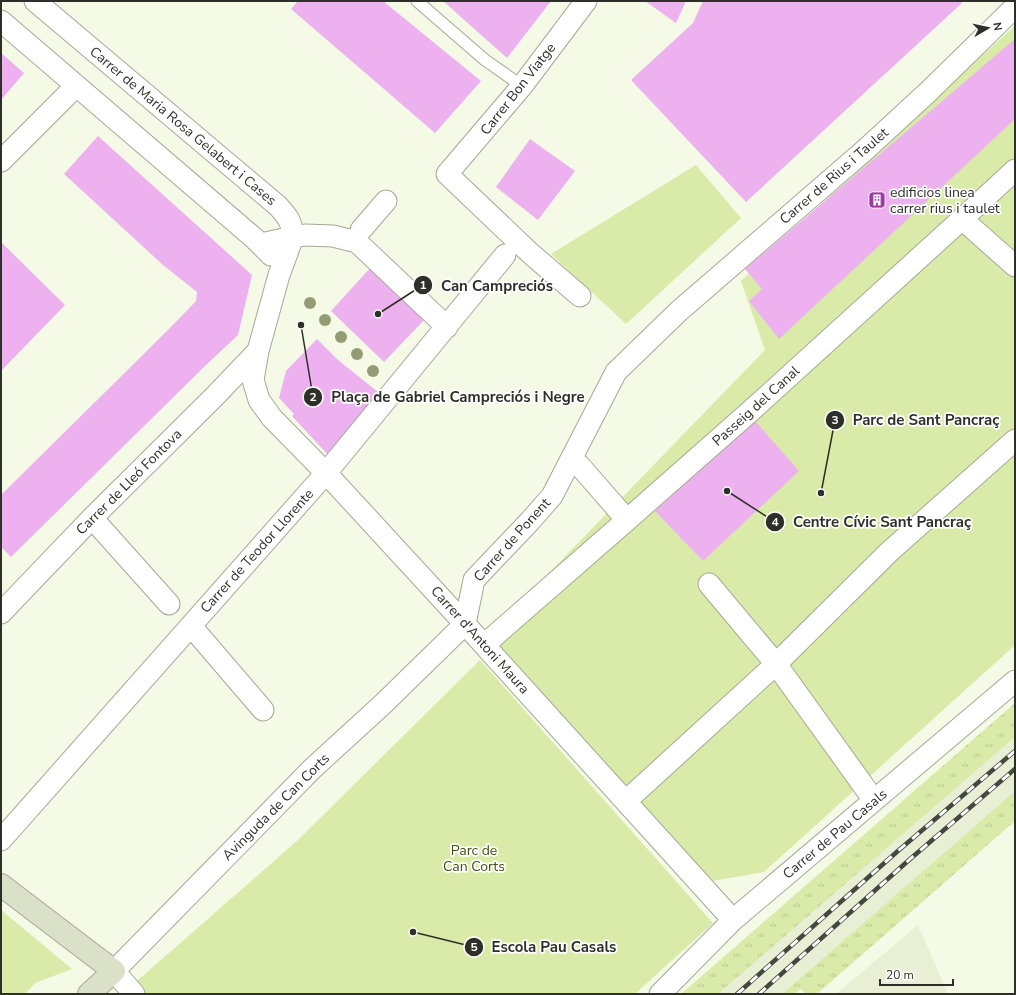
<svg xmlns="http://www.w3.org/2000/svg" width="1016" height="995" font-family="'Nunito Sans',sans-serif">
  <style>
    .built { fill: #e8efd4 }
    .grass { fill: url(#grass-tufts) }
    .green { fill: #d9eaa9 }
    .building { fill: #ecb1ee }
    .lines { fill: none; stroke-linecap: round; stroke-linejoin: round }
    .lane-casing { stroke: #a4a996; stroke-width: 13 }
    .street-casing { stroke: #a4a996; stroke-width: 23 }
    .secondary-casing { stroke: #a4a996; stroke-width: 24 }
    .lane { stroke: #fff; stroke-width: 11 }
    .street { stroke: #fff; stroke-width: 21 }
    .secondary { stroke: #dbe1c8; stroke-width: 22 }
    .rail-casing { stroke: #45483f; stroke-width: 4.5 }
    .rail { stroke: #fff; stroke-width: 3; stroke-dasharray: 9; stroke-linecap: butt }
    .tree { fill: #939c74 }
    .labels { text-anchor: middle; dominant-baseline: central; stroke-width: 3.5; stroke-linejoin: round; paint-order: stroke }
    .street-label { font-size: 14px; fill: #2d2f28; stroke: #fff }
    .poi-label { font-size: 14px; fill: #2d2f28; stroke: #fff; text-anchor: start }
    .park-label { font-size: 14px; fill: #444f17; stroke: #fff }
    .leader { fill: none; stroke: #2d2f28; stroke-width: 1.5 }
    .callout-dot { fill: #2d2f28; stroke: #fff; stroke-width: 1.5 }
    .mark-label { font-size: 12px; text-anchor: middle; font-weight: bold; fill: #fff }
    .callout-label { font-size: 15px; text-anchor: middle; font-weight: bold; fill: #2d2f28; stroke: #fff; stroke-width: 3.5; stroke-linejoin: round; paint-order: stroke }
  </style>
  <defs>
    <pattern id="grass-tufts" width="24" height="20" patternUnits="userSpaceOnUse"><rect width="24" height="20" fill="#d9eaa9"/><path d="M3 7l-1-3M5 7V3M7 7l1-3M15 17l-1-3M17 17v-4M19 17l1-3" fill="none" stroke="#bbc991"/></pattern>
  </defs>
  <rect width="100%" height="100%" fill="#f4fae5"/>
  <path class="built" d="M1015,737V791L782,994H718Z
    M918,925L948,994H836Z"/>
  <path class="grass" d="M1015,703V737L718,994H681Z
    M1015,791V821L817,994H805L801,989L795,994H782Z"/>
  <path class="green" d="M1015,26V645L764,872L707,882L487,637L765,350L741,281L901,128Z
    M696,165L741,218L626,324L551,254Z
    M480,660L713,923L635,994H122L298,840Z
    M1,910L72,969L35,983L25,994H1Z"/>
  <path class="building" d="M298,1H383L481,81L435,133L291,9Z
    M443,1H551L507,58Z
    M645,1H686L676,23Z
    M703,1H960L962,3L746,202L631,80L693,23Z
    M1015,39V119L779,339L749,301L762,289L745,269Z
    M1,53L24,73L1,100Z
    M98,136L252,275L238,335L204,367L11,557L1,547V495L168,330L196,301L197,292L163,265L64,174Z
    M530,139L575,171L538,220L496,187Z
    M1,242L65,305L1,371Z
    M372,266L426,318L384,362L331,311Z
    M317,339L338,360L378,392L328,455L292,416L294,414L279,398L286,371Z
    M754,420L799,471L703,561L655,511Z"/>
  <g class="lines">
    <g class="lane-casing">
      <path id="lane" d="M417,1L485,60L522,86"/>
    </g>
    <g class="street-casing">
      <path id="street" d="M35,1L278,206C288,217 292,222 293,237L261,244
        M1,21L254,238L271,255
        M1,161L76,86
        M962,219L1015,266
        M361,230L386,201
        M580,296L530,253L447,174L522,86L586,1
        M447,327L357,242L333,236L305,235L293,237L279,275L258,351L253,380L259,400L272,418L326,473L465,624L733,920
        M579,465L627,520
        M92,518L169,604
        M709,584L776,664L868,792
        M1,613L92,518L214,397L258,351
        M465,624L474,580L530,521L552,496L616,372L679,311L865,150L928,92L1015,7
        M191,626L263,710
        M492,638L627,520L754,408L962,219L1015,170
        M626,801L776,664L889,552L1015,440
        M1,840L326,473L505,255
        M134,994L114,971L312,769L383,704L465,624
        M660,994L733,920L1015,681"/>
    </g>
    <g class="secondary-casing">
      <path id="secondary" d="M1,885L114,971L89,994"/>
    </g>
    <use href="#lane" class="lane"/>
    <use href="#street" class="street"/>
    <use href="#secondary" class="secondary"/>
    <g class="rail-casing">
      <path id="rail" d="M737,994L899,850L1015,751
        M759,994L909,860L1015,769"/>
    </g>
    <use href="#rail" class="rail"/>
  </g>
  <g class="tree">
    <circle cx="310" cy="303" r="6"/>
    <circle cx="325" cy="320" r="6"/>
    <circle cx="341" cy="337" r="6"/>
    <circle cx="357" cy="354" r="6"/>
    <circle cx="373" cy="371" r="6"/>
  </g>
  <defs>
    <g id="building-square" transform="scale(0.9)"><rect x="-9" y="-9" width="18" height="18" rx="4" fill="#9c3ba2" stroke="#fff"/><path d="M-4-6H4V6H1V3H-1V6H-4ZM-2.5-4.3h1.7v1.8h-1.7ZM.8-4.3h1.7v1.8H.8ZM-2.5-1h1.7V.8h-1.7ZM.8-1h1.7V.8H.8Z" fill="#fff"/></g>
  </defs>
  <g fill-rule="evenodd">
    <use href="#building-square" x="877" y="200"/>
  </g>
  <g class="labels">
    <g class="street-label">
      <text transform="translate(518 89) rotate(-52)">Carrer Bon Viatge</text>
      <text transform="translate(183 126) rotate(40)">Carrer de Maria Rosa Gelabert i Cases</text>
      <text transform="translate(834 176) rotate(-41)">Carrer de Rius i Taulet</text>
      <text transform="translate(756 406) rotate(-42)">Passeig del Canal</text>
      <text transform="translate(129 482) rotate(-45)">Carrer de Lleó Fontova</text>
      <text transform="translate(512 540) rotate(-48)">Carrer de Ponent</text>
      <text transform="translate(257 551) rotate(-48)">Carrer de Teodor Llorente</text>
      <text transform="translate(480 640) rotate(48)">Carrer d'Antoni Maura</text>
      <text transform="translate(276 807) rotate(-45)">Avinguda de Can Corts</text>
      <text transform="translate(835 834) rotate(-40)">Carrer de Pau Casals</text>
    </g>
    <g class="poi-label">
      <text x="890" y="192">edificios linea<tspan x="890" dy="16">carrer rius i taulet</tspan></text>
    </g>
    <g class="park-label">
      <text x="474" y="850">Parc de<tspan x="474" dy="16">Can Corts</tspan></text>
    </g>
  </g>
  <path class="leader" d="M378 314L423 285M301 325L313 397M821 493L835 420M727 491L775 522M413 932L474 947"/>
  <g class="callout-dot">
    <circle cx="378" cy="314" r="4"/>
    <circle cx="301" cy="325" r="4"/>
    <circle cx="821" cy="493" r="4"/>
    <circle cx="727" cy="491" r="4"/>
    <circle cx="413" cy="932" r="4"/>
    <circle cx="423" cy="285" r="10"/>
    <circle cx="313" cy="397" r="10"/>
    <circle cx="835" cy="420" r="10"/>
    <circle cx="775" cy="522" r="10"/>
    <circle cx="474" cy="947" r="10"/>
  </g>
  <g class="mark-label">
    <text x="423" y="289">1</text>
    <text x="313" y="401">2</text>
    <text x="835" y="424">3</text>
    <text x="775" y="526">4</text>
    <text x="474" y="951">5</text>
  </g>
  <g class="callout-label">
    <text x="497" y="291">Can Campreciós</text>
    <text x="458" y="402">Plaça de Gabriel Campreciós i Negre</text>
    <text x="926" y="425">Parc de Sant Pancraç</text>
    <text x="882" y="527">Centre Cívic Sant Pancraç</text>
    <text x="554" y="952">Escola Pau Casals</text>
  </g>
  <rect width="1016" height="995" fill="none" stroke="#2d2f28" stroke-width="4"/>
  <g transform="translate(988 28) rotate(81)" stroke="#ffffff" stroke-width="3" paint-order="stroke">
  <path d="M0-3L7 15L0 10L-7 15Z" fill="#2d2f28"/>
  <text y="-6" font-size="11" font-weight="bold" text-anchor="middle" fill="#2d2f28">N</text>
  </g>
  <path d="M880 979v6h73v-6" fill="none" stroke="#2d2f28" stroke-width="2"/>
  <text x="886" y="979" font-size="12" fill="#2d2f28" stroke="#ffffff" stroke-width="3" paint-order="stroke">20 m</text>
</svg>
